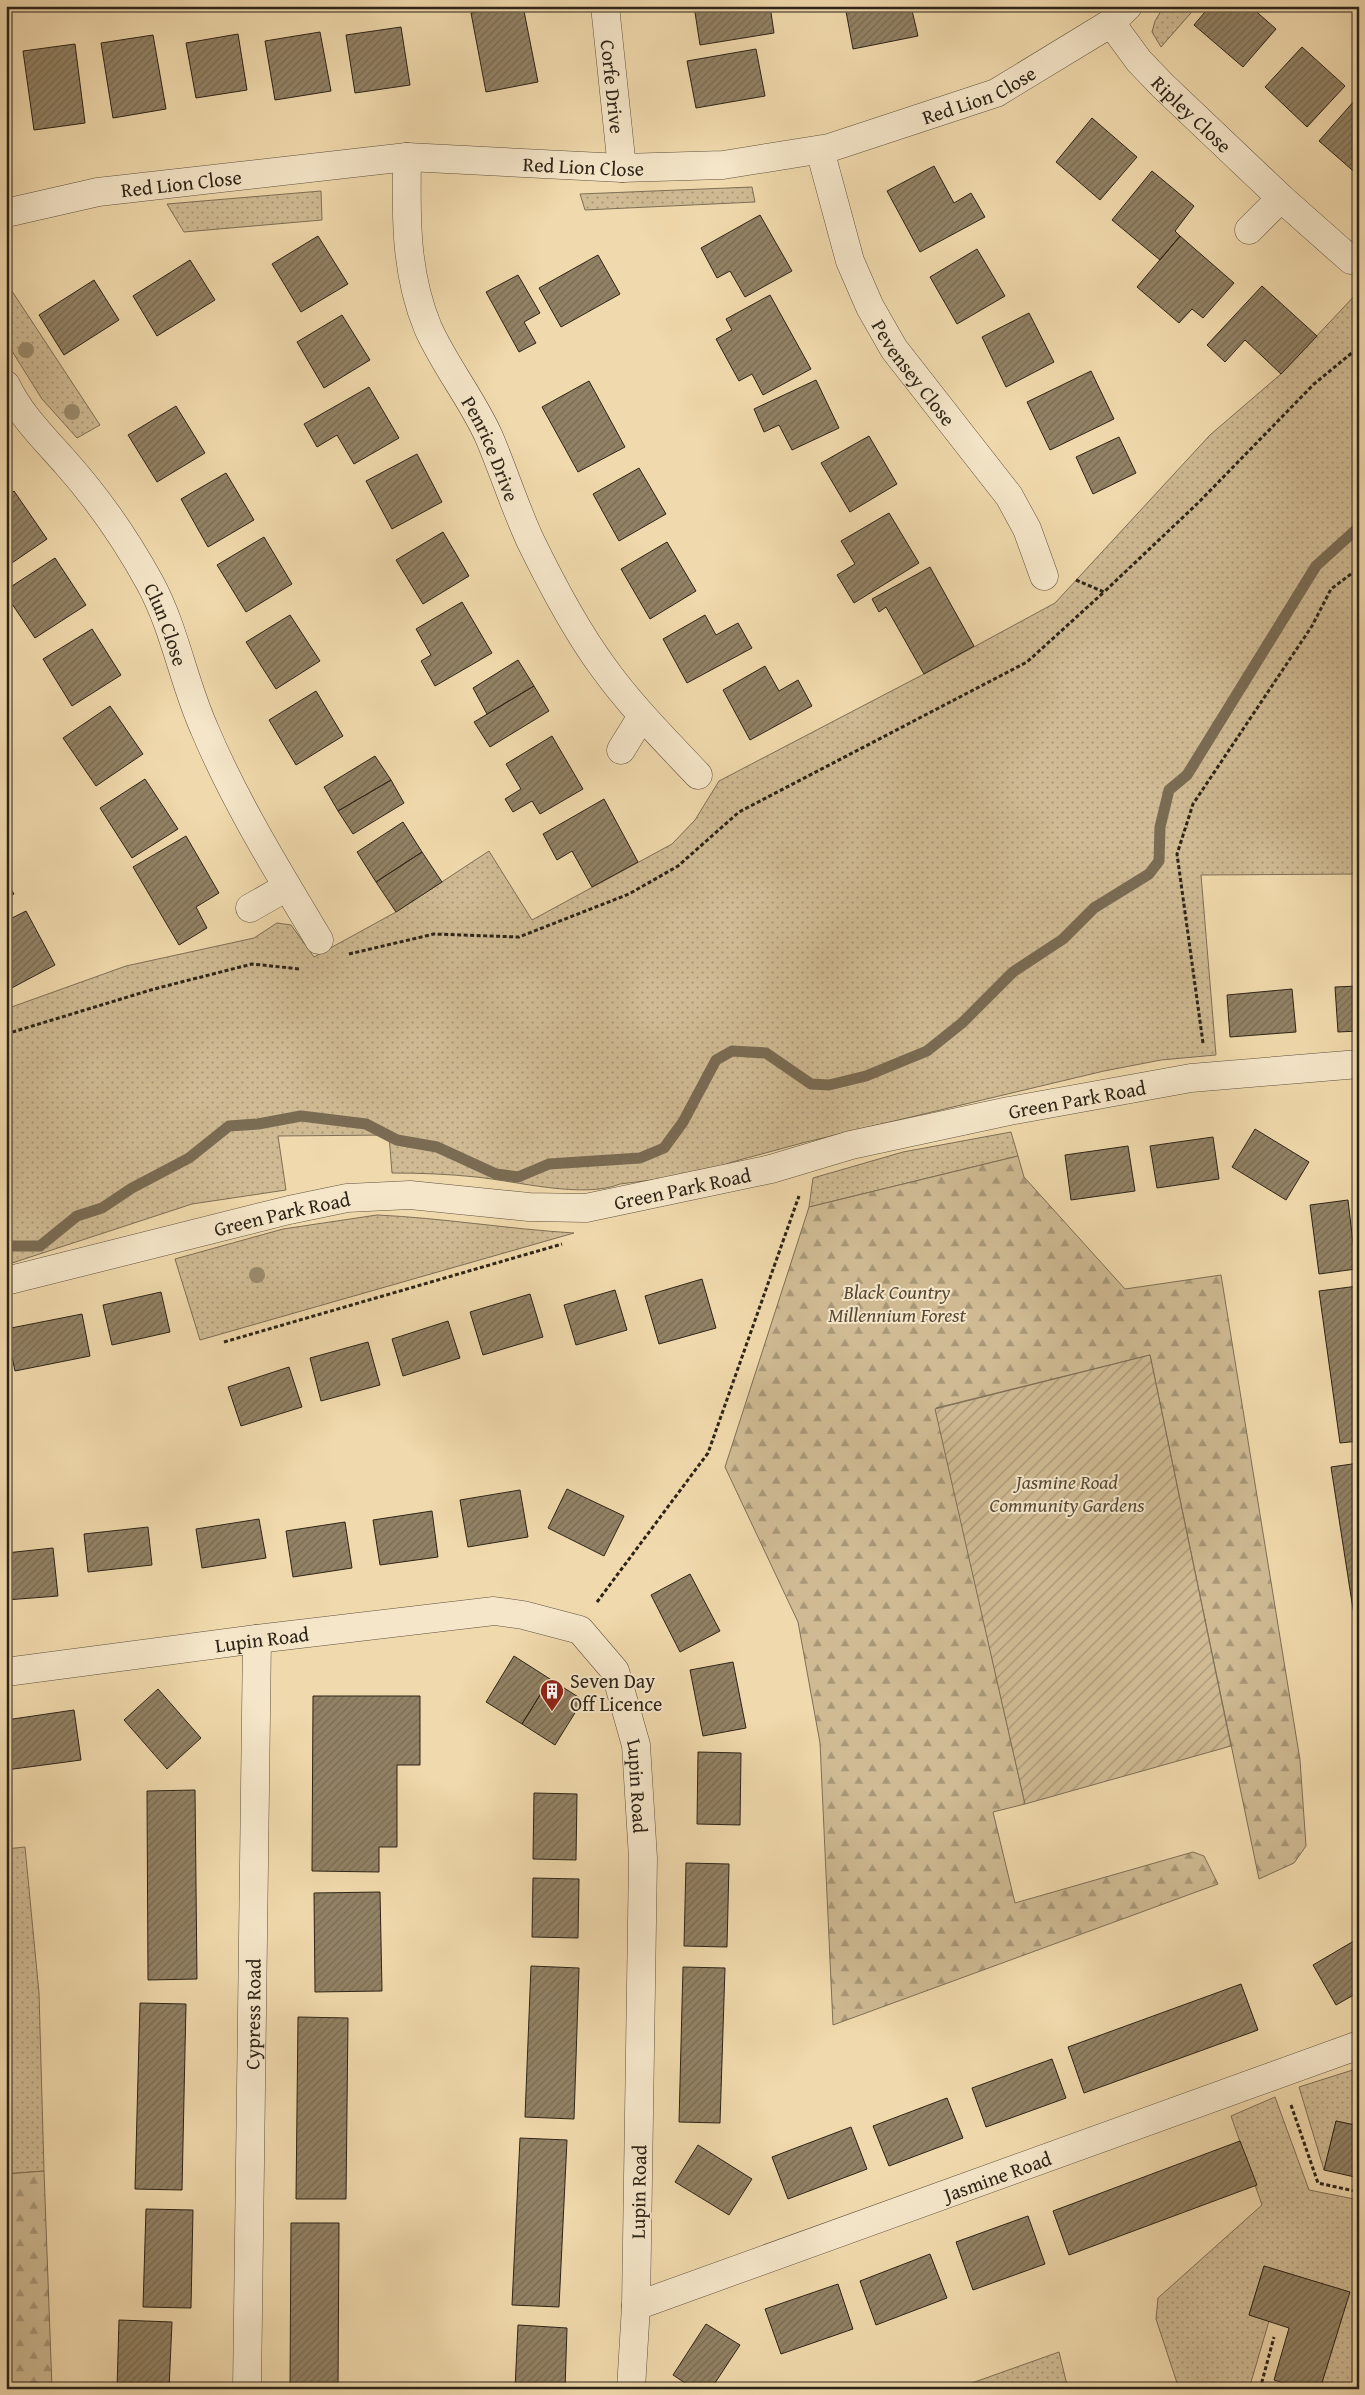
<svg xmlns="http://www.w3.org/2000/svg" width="1365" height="2395" font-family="'Gentium Book Plus',serif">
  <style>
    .grass { fill: url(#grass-dots); stroke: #7e6f56 }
    .forest { fill: url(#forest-firs); stroke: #7e6f56 }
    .garden { fill: url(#garden-furrows); stroke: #7e6f56 }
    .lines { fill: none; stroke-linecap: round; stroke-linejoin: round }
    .stream { stroke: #7a6b53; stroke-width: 11 }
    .building { fill: url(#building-hatch); stroke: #2d2418 }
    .street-casing { stroke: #5e513d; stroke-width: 29 }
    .path { stroke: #2d2418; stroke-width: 3; stroke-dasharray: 4 2.5; stroke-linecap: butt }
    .street { stroke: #f5e6c9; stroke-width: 28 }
    .tree { fill: #9b8a6c }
    .labels { text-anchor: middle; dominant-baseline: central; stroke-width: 4; stroke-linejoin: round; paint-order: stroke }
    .street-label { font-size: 20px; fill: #2d2418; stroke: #f5e6c9 }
    .park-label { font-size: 20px; font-style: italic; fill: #564a37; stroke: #f5e6c9 }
    .poi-label { font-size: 20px; fill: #2d2418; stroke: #f5e6c9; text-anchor: start }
  </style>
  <defs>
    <pattern id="grass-dots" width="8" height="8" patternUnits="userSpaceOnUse" patternTransform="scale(1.25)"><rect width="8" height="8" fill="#cfba93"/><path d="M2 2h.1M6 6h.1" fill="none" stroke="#a89777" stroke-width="1.8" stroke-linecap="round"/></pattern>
    <pattern id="forest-firs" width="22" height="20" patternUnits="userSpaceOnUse" patternTransform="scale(1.25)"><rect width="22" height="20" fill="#cfba93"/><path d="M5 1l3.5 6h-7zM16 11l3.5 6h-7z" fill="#a89777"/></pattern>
    <pattern id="garden-furrows" width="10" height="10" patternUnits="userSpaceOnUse" patternTransform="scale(1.25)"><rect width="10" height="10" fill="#cfba93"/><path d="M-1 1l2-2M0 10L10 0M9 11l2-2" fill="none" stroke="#a89777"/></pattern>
    <pattern id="building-hatch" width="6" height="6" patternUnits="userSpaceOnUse" patternTransform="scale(1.25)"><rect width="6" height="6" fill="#928265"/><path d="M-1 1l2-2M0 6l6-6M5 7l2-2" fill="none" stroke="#786a52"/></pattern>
  </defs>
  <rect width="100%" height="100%" fill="#f0d9ac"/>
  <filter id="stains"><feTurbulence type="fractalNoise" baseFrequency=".004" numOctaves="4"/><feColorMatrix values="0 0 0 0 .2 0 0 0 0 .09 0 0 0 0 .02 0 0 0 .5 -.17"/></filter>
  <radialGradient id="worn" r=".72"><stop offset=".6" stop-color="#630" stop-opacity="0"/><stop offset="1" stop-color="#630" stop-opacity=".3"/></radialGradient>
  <path class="grass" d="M1164,6H1197L1161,47L1152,32L1155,21Z
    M752,187L755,202L585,210L580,194Z
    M321,191L322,220L184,232L167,204Z
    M6,282L100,425L77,438L42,399L10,348L6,339Z
    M1359,291V874L1201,875L1216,1055L1161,1060L1104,1071L806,1142L732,1162L700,1174L620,1184C583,1199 516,1181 476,1177C448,1174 420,1173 392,1173L389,1135L278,1136L286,1190L192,1204L6,1265V1009L126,966L254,938L277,923L291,925L314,957L396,912L489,851L532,920L672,844L695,820L719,781L924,674L1055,603L1210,435L1281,374Z
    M1011,1132L1018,1156L809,1207L813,1178L903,1152Z
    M377,1215C443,1218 508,1229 574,1233L200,1340L175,1259L283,1229Z
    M25,1847L39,1993L44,2171L6,2174V1849Z
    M1359,2068V2126L1336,2121L1324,2170L1299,2087Z
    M1275,2097L1309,2190L1359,2200V2389H1320L1349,2292L1264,2266L1249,2315L1269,2321L1249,2389H1179L1156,2319L1158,2298L1262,2205L1231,2116Z
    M1059,2352L1068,2389H955Z"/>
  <path class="forest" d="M1018,1156L1024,1177L1125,1289L1221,1275L1300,1760L1306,1846L1294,1863L1259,1879L1150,1355L936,1408L1025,1804L993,1812L1015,1903L1193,1852L1204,1856L1218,1884L833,2025L820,1743L798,1622L725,1467L809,1207Z
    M44,2171L52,2389H6V2174Z"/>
  <path class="garden" d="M1150,1355L1231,1746L1025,1804L935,1409Z"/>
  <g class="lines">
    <path class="stream" d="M6,1246H40L77,1216L102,1208L132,1188L189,1158L229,1126L258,1124L301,1116L366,1124L397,1140L437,1147L496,1174L518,1177L549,1164L640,1158L664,1148L683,1122L716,1060L732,1051L766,1053L811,1084L829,1085L866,1076L927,1051L962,1023L1013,972L1063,939L1094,908L1149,874L1159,861L1160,827L1169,790L1187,775L1316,566L1359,527"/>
  </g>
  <path class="building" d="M507,6H523L538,82L486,92L471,13Z
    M694,6H770L774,33L700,45Z
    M845,6H911L918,36L853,49Z
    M1210,6H1250L1276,29L1243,67L1194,25Z
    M401,27L410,85L355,93L346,35Z
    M320,32L331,91L275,100L265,41Z
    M238,34L247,90L196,98L186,43Z
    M153,35L166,109L113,118L101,43Z
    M75,44L85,123L34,130L23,51Z
    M1302,47L1345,86L1307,127L1265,87Z
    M756,49L765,96L696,108L687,61Z
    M1355,100L1359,104V176L1319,141Z
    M1092,118L1137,157L1100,200L1056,162Z
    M934,166L954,203L971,193L985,217L920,252L887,191Z
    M1152,171L1194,206L1175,231L1180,236L1160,260L1112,220Z
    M760,215L792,271L745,297L730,271L717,278L701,248Z
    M318,236L348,284L301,312L272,264Z
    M1180,236L1234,283L1203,318L1192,309L1179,323L1137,287Z
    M977,249L1005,296L957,324L930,277Z
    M598,255L620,294L561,327L539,288Z
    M190,260L215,300L157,336L133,296Z
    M518,275L540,313L524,322L536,343L519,352L486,292Z
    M94,280L119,320L64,355L39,315Z
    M1262,286L1317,336L1281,374L1245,340L1225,362L1207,345Z
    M770,295L811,369L763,395L752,374L739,381L716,339L732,330L726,319Z
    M1029,313L1054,362L1006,387L982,337Z
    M342,315L370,360L324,388L297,342Z
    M1091,371L1114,419L1050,450L1027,402Z
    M816,380L839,428L792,450L779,425L764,432L754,409Z
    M589,381L625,447L578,472L542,407Z
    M369,387L399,438L354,464L337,435L317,447L304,424Z
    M176,406L205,453L157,482L128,435Z
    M869,436L897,484L850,512L821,463Z
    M1119,437L1136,473L1093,494L1076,457Z
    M417,454L442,502L392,529L366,481Z
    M639,468L666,514L619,541L593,494Z
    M226,473L254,520L208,547L181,499Z
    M14,491L47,539L6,567V497Z
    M889,513L919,563L854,603L837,575L855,564L841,541Z
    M443,532L469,576L423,604L396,560Z
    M264,537L292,584L246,612L217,565Z
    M667,542L696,591L650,619L621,569Z
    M55,558L86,605L35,638L6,595V590Z
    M930,567L974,646L924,674L886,607L879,612L872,599Z
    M462,602L492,653L435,686L421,661L431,655L416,629Z
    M290,615L320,661L276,689L246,642Z
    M705,615L716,635L738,623L752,648L687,683L663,639Z
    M92,629L121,675L72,706L43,659Z
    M518,660L534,686L487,714L473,688Z
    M765,666L779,691L798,680L812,706L750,740L723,690Z
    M534,686L549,711L490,747L474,722Z
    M316,691L343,736L296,765L269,720Z
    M110,706L143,754L96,786L63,738Z
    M552,736L583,789L540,814L532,801L513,812L505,799L521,789L506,764Z
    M375,756L391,780L338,811L324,787Z
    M145,779L178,829L132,858L100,808Z
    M391,780L404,803L353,834L338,811Z
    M604,799L638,862L592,887L572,851L557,860L543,834Z
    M403,822L422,852L376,882L357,852Z
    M186,836L219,893L196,907L207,928L179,945L133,867Z
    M422,852L442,882L396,912L376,882Z
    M6,880L14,894L6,899Z
    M26,911L55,965L6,991V921Z
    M1359,986V1031L1338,1032L1335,987Z
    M1292,989L1296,1032L1230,1037L1227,995Z
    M1255,1129L1309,1162L1286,1200L1232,1167Z
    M1213,1137L1219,1179L1157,1188L1150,1146Z
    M1128,1146L1135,1191L1071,1200L1065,1155Z
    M1348,1200L1356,1269L1319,1274L1310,1205Z
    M702,1279L716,1328L659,1344L645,1296Z
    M1358,1286L1359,1441L1340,1443L1319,1291Z
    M615,1290L627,1330L576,1345L564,1305Z
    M161,1292L170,1332L112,1345L103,1305Z
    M530,1294L543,1337L483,1355L470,1312Z
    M82,1314L90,1356L15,1371L6,1329Z
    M448,1321L460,1358L403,1376L392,1339Z
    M368,1342L380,1385L321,1401L310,1358Z
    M289,1367L302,1407L241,1426L228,1387Z
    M1359,1463V1635H1357L1331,1467Z
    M567,1489L624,1516L604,1556L548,1528Z
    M520,1490L528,1537L468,1547L460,1500Z
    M432,1511L438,1557L380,1565L373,1520Z
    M259,1519L266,1558L202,1568L196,1529Z
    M345,1522L352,1568L293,1577L286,1531Z
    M148,1527L152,1565L88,1572L84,1534Z
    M53,1548L58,1596L6,1600V1553Z
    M690,1574L720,1631L680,1652L651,1595Z
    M514,1656L550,1679L522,1724L486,1702Z
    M733,1662L746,1728L703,1736L690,1670Z
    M550,1679L583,1700L555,1745L522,1724Z
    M158,1689L201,1738L167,1769L124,1720Z
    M313,1696H420V1765H397V1847H379V1872L312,1871Z
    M74,1710L81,1760L6,1770V1720Z
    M698,1752L741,1753L740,1825L697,1824Z
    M195,1790L197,1979L148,1980L147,1791Z
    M534,1793L577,1794L576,1860L533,1859Z
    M686,1863L729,1864L727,1947L684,1946Z
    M533,1878L579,1879L578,1938L532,1937Z
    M380,1892L382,1991L315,1992L314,1893Z
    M1359,1938V1992L1336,2005L1313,1965Z
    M531,1966L579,1968L574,2119L525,2117Z
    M683,1967L725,1968L720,2123L679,2122Z
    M1241,1984L1258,2030L1084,2093L1068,2047Z
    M140,2003L186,2004L182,2190L135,2189Z
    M298,2017L348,2018L346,2199H296Z
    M1052,2059L1066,2098L986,2127L972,2088Z
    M947,2098L963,2138L889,2166L873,2126Z
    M1336,2121L1359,2126V2178L1324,2170Z
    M851,2127L867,2169L788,2199L772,2157Z
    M520,2138L567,2140L559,2307L512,2305Z
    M1240,2141L1257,2185L1069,2255L1053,2211Z
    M698,2145L752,2179L729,2215L675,2182Z
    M146,2209L193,2210L191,2308L143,2307Z
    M1028,2216L1045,2264L973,2290L956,2242Z
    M291,2223H339L338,2389H290Z
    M930,2254L947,2298L876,2325L860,2281Z
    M1264,2266L1350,2292L1320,2389H1302L1274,2380L1289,2328L1249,2315Z
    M838,2284L853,2329L781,2354L765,2309Z
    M119,2320L172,2322L169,2389H117Z
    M706,2324L740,2345L711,2389H694L673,2375Z
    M518,2325L567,2328L565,2389H515Z"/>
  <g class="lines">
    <g class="street-casing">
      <g id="street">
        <path id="s1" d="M605,6L622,168"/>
        <path id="s2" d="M1111,23L1139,61L1163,86L1281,198L1351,260"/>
        <path id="s3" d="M820,150L850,261L870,307L894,349L1009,496L1027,529L1044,576"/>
        <path id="s4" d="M407,157C406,216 405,273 428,328C445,366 472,399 489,437C504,472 515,508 531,542C552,585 575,629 603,667C631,706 665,740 698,775"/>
        <path id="s5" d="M6,213L98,192L407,157L622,168L723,165L829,148L996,93L1111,23L1128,6"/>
        <path d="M1249,230L1281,198"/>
        <path id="s6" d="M6,385C21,416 44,438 66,463C98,499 127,541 150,583C175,629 183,681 204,728C235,802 278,871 319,940"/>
        <path d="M621,750L642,716"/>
        <path d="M250,908L287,887"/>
        <path id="s7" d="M6,1281L289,1210L347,1198L410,1195L529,1207L586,1208L771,1169L851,1145L1009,1111L1191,1078L1359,1064"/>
        <path id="s8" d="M6,1672L257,1639L494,1611L523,1615L580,1630L615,1671L636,1745L643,1858L636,2306L631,2389"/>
        <path id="s9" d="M636,2306L1359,2045"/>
        <path id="s10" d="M247,2389L257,1639"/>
      </g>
    </g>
    <path class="path" d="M1076,580L1104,592L1198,503L1314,384L1359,347
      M349,954L434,934L519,937L629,894L678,866L739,812L1027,662L1104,592
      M6,1034L154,989L252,964L300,969
      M1203,1043L1177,854L1193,804L1312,626L1331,589L1359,568
      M224,1342L562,1244
      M597,1602L708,1453L799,1196
      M1291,2105L1318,2183L1359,2192
      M1260,2389L1274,2337"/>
    <use href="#street" class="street"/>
  </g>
  <g class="tree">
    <circle cx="26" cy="350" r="8"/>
    <circle cx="72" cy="412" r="8"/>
    <circle cx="257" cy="1275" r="8"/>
  </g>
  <defs>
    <g id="building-pin" transform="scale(1.25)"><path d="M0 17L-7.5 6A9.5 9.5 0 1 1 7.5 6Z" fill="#8f2418" stroke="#f5e6c9"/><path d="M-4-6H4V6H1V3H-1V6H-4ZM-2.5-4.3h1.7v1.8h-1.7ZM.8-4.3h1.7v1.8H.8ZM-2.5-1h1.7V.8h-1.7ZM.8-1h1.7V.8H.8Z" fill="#fff"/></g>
  </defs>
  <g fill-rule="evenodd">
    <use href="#building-pin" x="552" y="1691"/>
  </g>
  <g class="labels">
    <g class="street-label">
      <text stroke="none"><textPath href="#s1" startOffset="81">Corfe Drive</textPath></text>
      <text stroke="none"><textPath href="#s5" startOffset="988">Red Lion Close</textPath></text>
      <text stroke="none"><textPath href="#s2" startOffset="122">Ripley Close</textPath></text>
      <text stroke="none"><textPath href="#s5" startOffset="582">Red Lion Close</textPath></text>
      <text stroke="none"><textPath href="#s5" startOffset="178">Red Lion Close</textPath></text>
      <text stroke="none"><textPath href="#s3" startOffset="244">Pevensey Close</textPath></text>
      <text stroke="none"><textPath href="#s4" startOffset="310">Penrice Drive</textPath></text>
      <text stroke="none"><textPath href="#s6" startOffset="290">Clun Close</textPath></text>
      <text stroke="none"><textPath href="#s7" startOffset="1094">Green Park Road</textPath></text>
      <text stroke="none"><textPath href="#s7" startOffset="689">Green Park Road</textPath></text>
      <text stroke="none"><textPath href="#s7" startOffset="284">Green Park Road</textPath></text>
      <text stroke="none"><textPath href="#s8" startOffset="258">Lupin Road</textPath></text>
      <text stroke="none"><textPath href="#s8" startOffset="752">Lupin Road</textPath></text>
      <text stroke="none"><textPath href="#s10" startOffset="375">Cypress Road</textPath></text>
      <text stroke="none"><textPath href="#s9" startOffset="384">Jasmine Road</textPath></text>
      <text transform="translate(638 2192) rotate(-89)">Lupin Road</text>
    </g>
    <g class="park-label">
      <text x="897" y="1291">Black Country<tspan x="897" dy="23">Millennium Forest</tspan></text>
      <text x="1067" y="1481">Jasmine Road<tspan x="1067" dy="23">Community Gardens</tspan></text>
    </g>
    <g class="poi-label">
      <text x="570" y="1680">Seven Day<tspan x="570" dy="23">Off Licence</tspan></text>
    </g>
  </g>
  <rect width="1365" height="2395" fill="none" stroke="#f0d9ac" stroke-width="25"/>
  <rect x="8" y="8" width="1350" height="2380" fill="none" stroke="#2d2418" stroke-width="2.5"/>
  <rect x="12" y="12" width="1340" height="2370" fill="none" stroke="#2d2418"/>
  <rect width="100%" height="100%" filter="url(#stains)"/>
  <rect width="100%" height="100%" fill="url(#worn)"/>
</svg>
